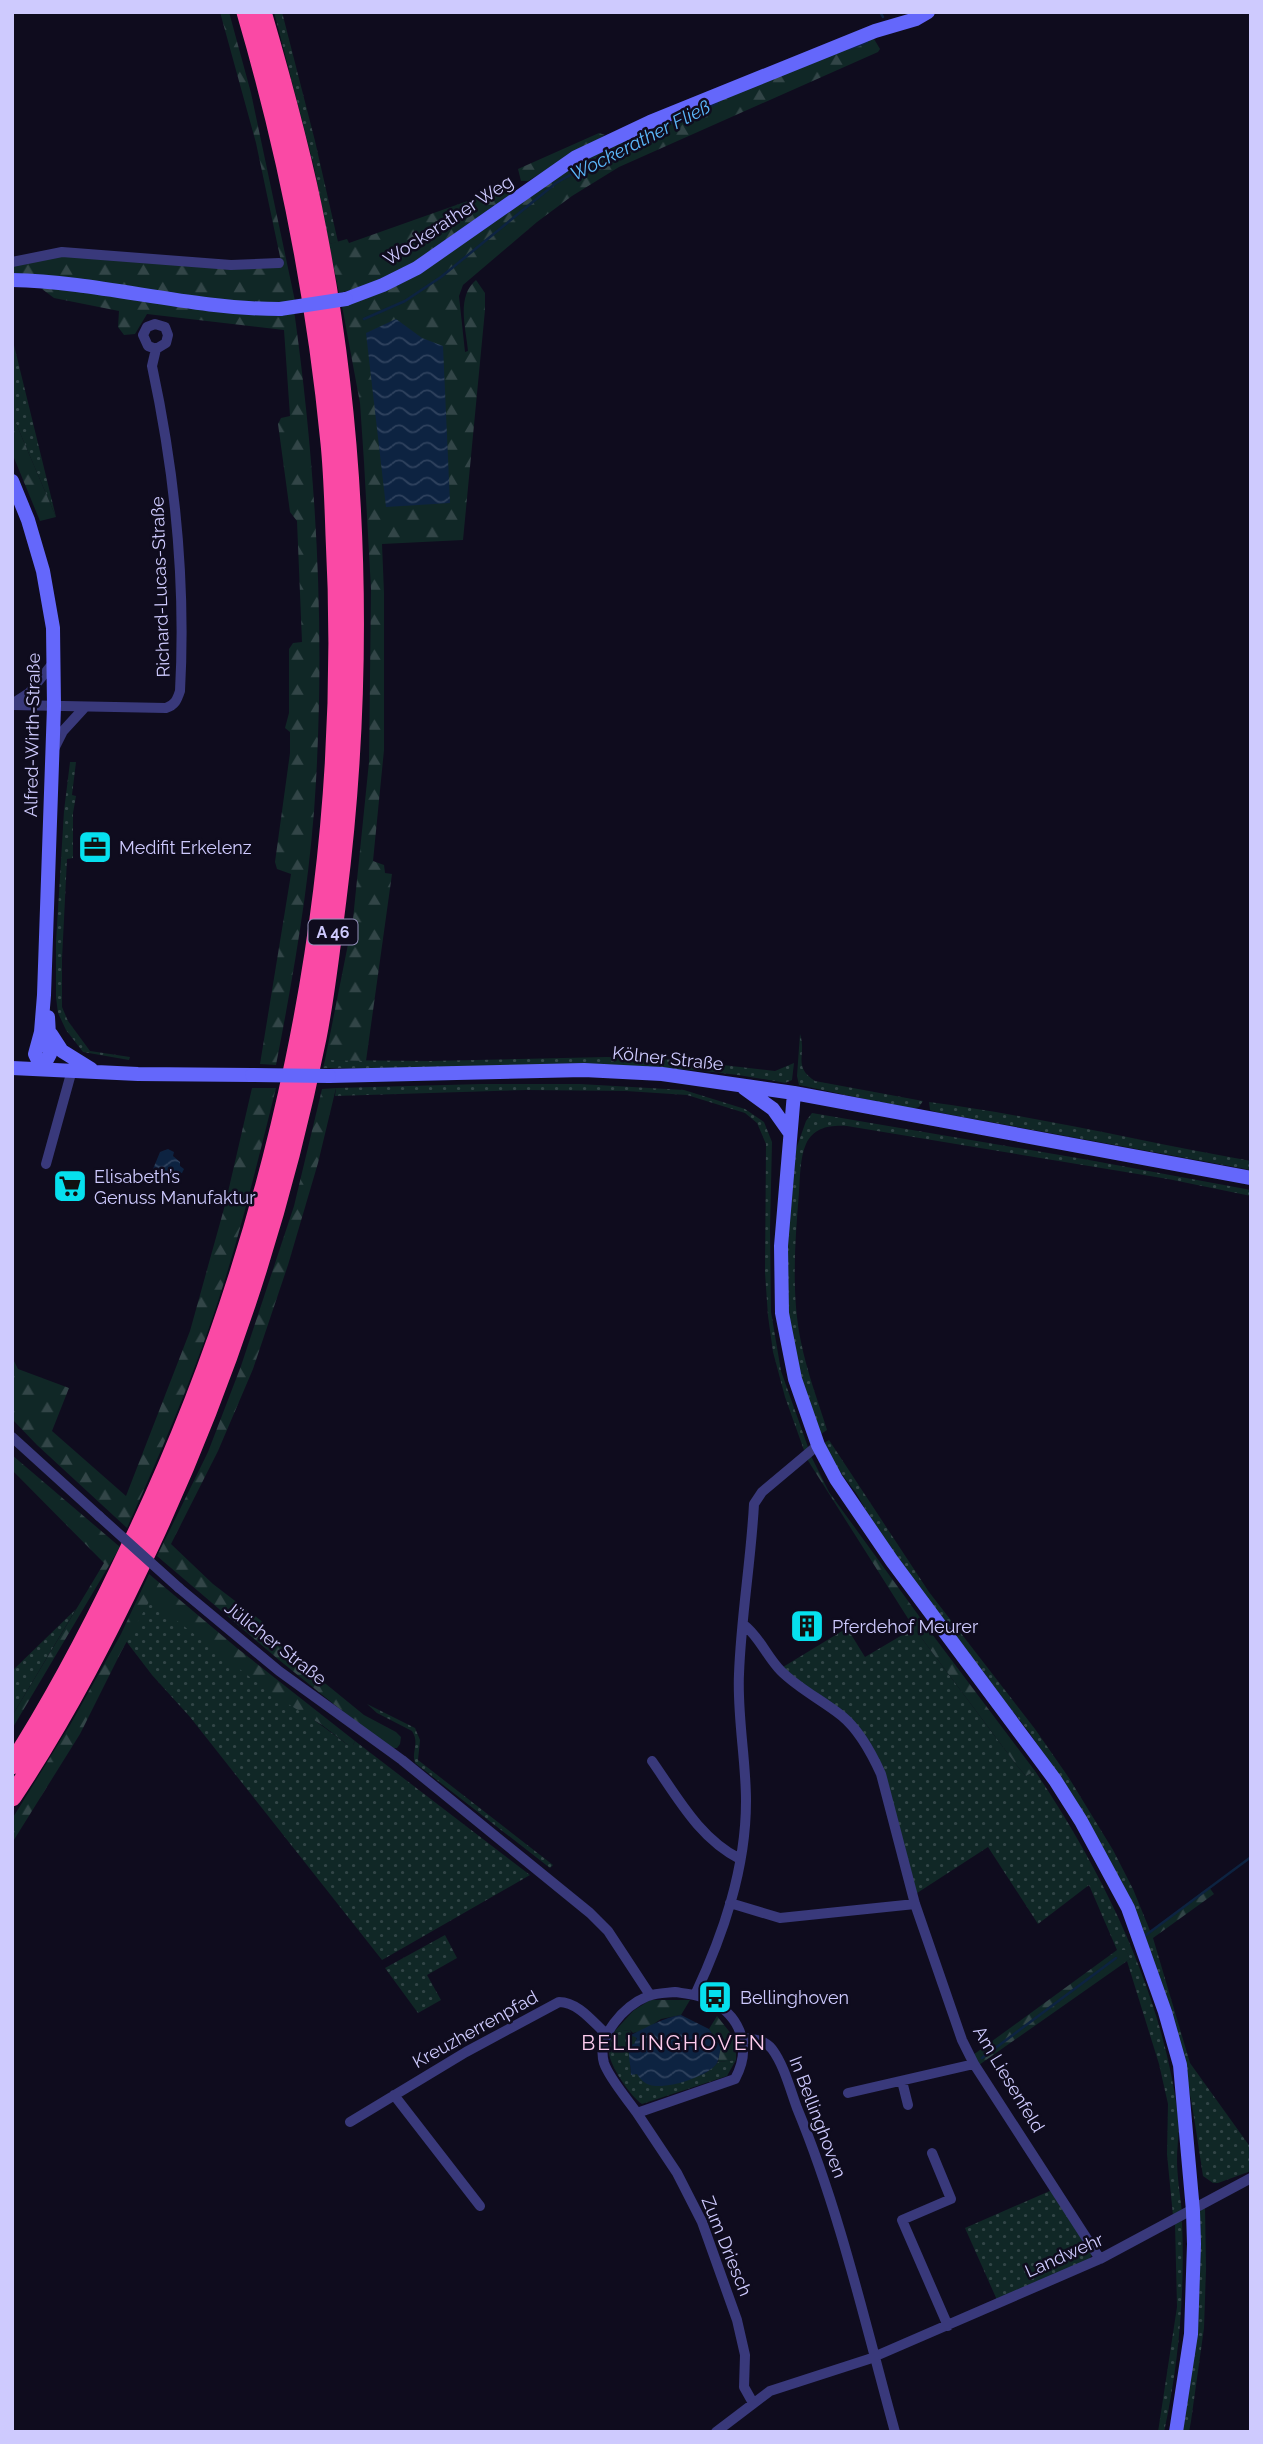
<svg xmlns="http://www.w3.org/2000/svg" width="1263" height="2444" font-family="Raleway,sans-serif">
  <style>
    .grass { fill: url(#grass-dots) }
    .forest { fill: url(#forest-firs) }
    .water { fill: url(#water-waves) }
    .lines { fill: none; stroke-linecap: round; stroke-linejoin: round }
    .stream { stroke: #0d2341; stroke-width: 2.5 }
    .street { stroke: #39397b; stroke-width: 10 }
    .secondary { stroke: #6467fb; stroke-width: 14 }
    .highway { stroke: #fa49a5; stroke-width: 19 }
    .street-bridge { stroke: #39397b; stroke-width: 10 }
    .secondary-bridge { stroke: #6467fb; stroke-width: 14 }
    .labels { text-anchor: middle; dominant-baseline: central; stroke-width: 5; stroke-linejoin: round; paint-order: stroke }
    .shield { fill: #0f0c1e; stroke: #9591bb; stroke-width: 2 }
    .shield-label { font-size: 16px; font-weight: bold; fill: #cecafe }
    .street-label { font-size: 18px; fill: #cecafe; stroke: #0f0c1e }
    .poi-label { font-size: 18px; fill: #cecafe; stroke: #0f0c1e; text-anchor: start }
    .water-label { font-size: 19px; font-style: italic; fill: #5bb8fb; stroke: #0f0c1e }
    .quarter-label { font-size: 21px; letter-spacing: 2px; fill: #feccee; stroke: #0f0c1e }
  </style>
  <defs>
    <pattern id="grass-dots" width="8" height="8" patternUnits="userSpaceOnUse" patternTransform="scale(1.75)"><rect width="8" height="8" fill="#102726"/><path d="M2 2h.1M6 6h.1" fill="none" stroke="#324547" stroke-width="1.8" stroke-linecap="round"/></pattern>
    <pattern id="forest-firs" width="22" height="20" patternUnits="userSpaceOnUse" patternTransform="scale(1.75)"><rect width="22" height="20" fill="#102726"/><path d="M5 1l3.5 6h-7zM16 11l3.5 6h-7z" fill="#324547"/></pattern>
    <pattern id="water-waves" width="16" height="10" patternUnits="userSpaceOnUse" patternTransform="scale(1.75)"><rect width="16" height="10" fill="#0d2341"/><path d="M0 5q4-4 8 0t8 0" fill="none" stroke="#2f425e"/></pattern>
  </defs>
  <rect width="100%" height="100%" fill="#0f0c1e"/>
  <path class="grass" d="M274,12H282L315,141L338,242L329,244L314,167Z
    M12,337L56,517L12,414Z
    M70,762H76L72,795L76,796L73,813V858L67,859L62,959V1007L68,1021L90,1051L130,1057L129,1060L83,1052L66,1030L58,1013L56,997V942L64,811Z
    M800,1034C807,1055 792,1066 815,1081L923,1101L919,1107L912,1109L799,1085L797,1076Z
    M607,1057L679,1060L775,1071L794,1063L792,1080L785,1083C679,1062 574,1065 467,1067C419,1068 371,1068 323,1068L325,1060L430,1061Z
    M482,1084H580L684,1090L745,1109L764,1122L772,1142L770,1229L771,1312L781,1371L809,1450L805,1453L785,1397L773,1352L768,1316L765,1273L766,1144L757,1123L745,1113L687,1095L626,1091L526,1090L335,1096L336,1088Z
    M929,1102C1037,1116 1143,1142 1251,1161V1170L936,1112L930,1110Z
    M812,1113L1089,1160L1251,1190V1196L1168,1179L847,1126C830,1125 814,1127 806,1144C800,1157 800,1178 799,1192C795,1241 791,1294 801,1342C807,1372 818,1401 827,1430L821,1434L803,1390L788,1310L786,1241L795,1152L806,1121Z
    M829,1440L929,1592L1035,1729L1069,1778L1113,1850L1133,1889L1153,1938L1190,2063L1251,2148V2171L1218,2183H1213L1203,2176C1195,2122 1187,2068 1172,2015L1069,1792L1029,1732L965,1651L883,1539L856,1493L829,1457L824,1443Z
    M150,1599L348,1745H353L355,1741L530,1875L382,1960L190,1717L152,1675L126,1641Z
    M76,1609L12,1716V1671Z
    M847,1628L865,1657L914,1628L1018,1767L1026,1776L1035,1771C1103,1872 1163,1994 1178,2116C1180,2130 1177,2145 1177,2159C1177,2176 1180,2194 1182,2212L1173,2216L1167,2154L1168,2104L1159,2064L1127,1961L1130,1959L1126,1951L1117,1950L1089,1885L1038,1924L988,1847L914,1895L898,1831L862,1735L783,1667Z
    M367,1704L415,1728L420,1740L418,1760L553,1865L550,1868L415,1763C411,1752 420,1743 412,1731L377,1713Z
    M445,1935L457,1958L427,1975L441,2000L418,2013L385,1968Z
    M630,2030L632,2035L637,2037L630,2056L631,2075L634,2073L687,2080L707,2072L718,2062L736,2060L727,2076L642,2104C631,2097 610,2066 609,2053C608,2045 611,2039 614,2032Z
    M1052,2190L1092,2254L1089,2260L997,2300L965,2228Z
    M1205,2208L1206,2269L1204,2328L1191,2421L1189,2432H1183L1198,2212Z
    M1182,2221C1185,2292 1179,2363 1164,2432H1158L1177,2307L1175,2223Z"/>
  <path class="forest" d="M220,12H229L251,93L295,301L255,304L12,275V265L57,256L282,266L256,143Z
    M867,39H874L880,49L878,52L619,167L572,196L537,222L463,285L459,296L465,352L468,351C466,328 456,297 476,280L485,293V310L463,540L382,544L384,593V750L373,861L384,865L385,873L392,874L366,1061L325,1060L353,919L369,762L371,589L364,462L360,403L342,306L600,148Z
    M599,133L605,135L528,181H521L518,169Z
    M513,185L514,192L400,272L358,288L339,293L329,244L347,239L349,243Z
    M38,286L294,310C316,468 325,622 316,781C311,877 294,972 276,1065L260,1064L291,874L277,869L275,862L290,753V732L285,728L289,713V649L293,643L302,642L297,521L290,512L278,424L281,418L290,416L284,330L147,314L135,334L124,335L118,327L119,311L54,298Z
    M12,414L56,517L40,521L12,453Z
    M252,1088H276C256,1168 237,1248 210,1325C186,1394 157,1461 127,1528L37,1445L12,1419V1357L18,1369L69,1388L52,1431L126,1496L190,1331L225,1205Z
    M336,1088L318,1163L288,1265L253,1369L218,1451L171,1544L213,1584L264,1623L262,1627L288,1653L364,1715L396,1732L401,1737L400,1744L397,1748H391L377,1739L279,1660L157,1556L208,1452L241,1366L294,1206L322,1089Z
    M12,1455L120,1547L12,1729V1716L104,1563L12,1470Z
    M811,1456L829,1492L932,1634L1035,1771L1026,1776L1018,1767L914,1628L807,1459Z
    M149,1574L237,1648L355,1741L353,1745H348L322,1725L272,1694L150,1600L121,1652L80,1734L12,1843V1819L70,1725L121,1634Z
    M1209,1887L1214,1894L1153,1938L1149,1943L1145,1935Z
    M1117,1950H1126L1130,1959L979,2065L973,2055Z
    M650,2000H690L681,2015L661,2019L645,2030L633,2033L630,2030L614,2032L633,2011Z
    M717,2016L736,2040V2060L718,2062L720,2047L709,2029Z"/>
  <path class="water" d="M396,319L422,338L443,346L450,503L386,507L366,333Z
    M168,1149L174,1152L173,1156L180,1162V1166L184,1169L182,1173L167,1175L153,1169L160,1152Z
    M681,2015L709,2029L718,2043L722,2042C720,2047 720,2057 717,2063C708,2077 665,2090 650,2085C644,2083 640,2079 637,2074L631,2075C631,2064 627,2055 630,2045L634,2044L637,2038L631,2035C647,2027 663,2018 681,2015Z"/>
  <g class="lines">
    <path class="stream" d="M880,12L883,17
      M849,49L867,42
      M364,319L405,301L441,277L556,183L638,137L717,103
      M1146,1935L1251,1857
      M982,2058L1116,1958"/>
    <path class="street" d="M12,262L62,252L231,265L279,263
      M12,704L29,693L53,663
      M12,705L166,708C175,705 177,700 180,691C186,581 175,473 152,366L156,349L166,343L168,335L165,327L155,324L147,327L143,335L148,346L156,349
      M54,749L63,731L85,707
      M46,1164L72,1070
      M12,1437L99,1516
      M179,1588L279,1671L402,1760L590,1913L608,1931L650,1995
      M744,1625C759,1636 767,1657 781,1671C799,1689 822,1700 842,1716C859,1730 872,1754 881,1774L915,1904L962,2040L974,2064L1100,2259
      M652,1761C678,1798 699,1838 740,1859
      M730,1903L780,1918L915,1904
      M675,1992C688,1994 702,1995 713,2002C743,2019 751,2050 735,2079L637,2113C628,2100 609,2078 604,2063C596,2036 624,2006 648,1996C656,1993 666,1993 675,1992Z
      M695,1995C723,1935 746,1869 746,1801C746,1759 737,1716 739,1674C741,1617 751,1561 754,1504L762,1492L818,1445
      M743,2038C754,2039 765,2040 772,2049C784,2065 790,2089 797,2108C840,2212 865,2323 895,2432
      M902,2081L908,2105
      M848,2093L974,2064
      M394,2095L480,2206
      M637,2113L677,2173L702,2222L737,2320L745,2355L744,2387L753,2403
      M350,2122L466,2052L559,2002C578,2002 593,2022 606,2034
      M932,2153L951,2199L902,2220L948,2326
      M716,2432L770,2391L869,2359L1100,2259L1251,2178"/>
    <path class="secondary" d="M12,280C102,282 189,309 280,309
      M346,299L383,285L417,268L576,157L650,122L875,31L916,19L928,12
      M12,481L28,520L43,571L53,628L54,706L44,995L41,1032L35,1054L42,1069
      M51,1034L62,1051L91,1069
      M12,1068L138,1074L252,1075
      M42,1069L50,1054L48,1017
      M329,1076L584,1070L662,1074L794,1093L1251,1178
      M744,1088L773,1109L790,1133
      M794,1093L781,1246L782,1313L795,1379L818,1445L836,1479L892,1561L1055,1780L1081,1821L1128,1908L1165,2012L1180,2065L1193,2211L1194,2244L1191,2334L1176,2432"/>
    <path class="highway" d="M12,1765C53,1701 89,1633 122,1564C278,1246 354,889 335,535C334,504 333,473 330,443C316,298 287,152 246,12
      M12,1797C66,1716 110,1630 151,1543C226,1382 282,1212 317,1038C326,992 331,946 337,899C365,678 360,449 317,230C303,156 283,84 262,12"/>
    <path class="street-bridge" d="M99,1516L179,1588"/>
    <path class="secondary-bridge" d="M280,309L346,299
      M252,1075L329,1076"/>
  </g>
  <defs>
    <g id="office-square" transform="scale(1.75)"><rect x="-9" y="-9" width="18" height="18" rx="4" fill="#06e0ee" stroke="#0f0c1e"/><path d="M-6-3h4V-5.5h4V-3h4V5H-6ZM-1-4.5V-3h2v-1.5ZM-6 0V1H6V0Z" fill="#111"/></g>
    <g id="supermarket-square" transform="scale(1.75)"><rect x="-9" y="-9" width="18" height="18" rx="4" fill="#06e0ee" stroke="#0f0c1e"/><path d="M-6-5.5h2.5l.6 2H6L4.5 2H-2.5L-4.4-4H-6ZM-1.5 3.2a1.3 1.3 0 1 0 .1 0ZM3 3.2a1.3 1.3 0 1 0 .1 0Z" fill="#111"/></g>
    <g id="building-square" transform="scale(1.75)"><rect x="-9" y="-9" width="18" height="18" rx="4" fill="#06e0ee" stroke="#0f0c1e"/><path d="M-4-6H4V6H1V3H-1V6H-4ZM-2.5-4.3h1.7v1.8h-1.7ZM.8-4.3h1.7v1.8H.8ZM-2.5-1h1.7V.8h-1.7ZM.8-1h1.7V.8H.8Z" fill="#111"/></g>
    <g id="bus-square" transform="scale(1.75)"><rect x="-9" y="-9" width="18" height="18" rx="4" fill="#06e0ee" stroke="#0f0c1e"/><path d="M-5-6H5V4H4V6H2V4H-2V6H-4V4H-5ZM-3.5-4V0h7V-4ZM-3.5 1.2v1.5H-2V1.2ZM2 1.2v1.5H3.5V1.2Z" fill="#111"/></g>
  </defs>
  <g fill-rule="evenodd">
    <use href="#office-square" x="95" y="847"/>
    <use href="#supermarket-square" x="70" y="1186"/>
    <use href="#building-square" x="807" y="1626"/>
    <use href="#bus-square" x="715" y="1997"/>
  </g>
  <g class="labels">
    <rect class="shield" x="308.5" y="919.5" width="49" height="25" rx="5"/>
    <g class="shield-label">
      <text x="333" y="932">A 46</text>
    </g>
    <g class="street-label">
      <text transform="translate(448 220) rotate(-33)">Wockerather Weg</text>
      <text transform="translate(160 587) rotate(-92)">Richard-Lucas-Straße</text>
      <text transform="translate(32 735) rotate(-89)">Alfred-Wirth-Straße</text>
      <text transform="translate(668 1058) rotate(6)">Kölner Straße</text>
      <text transform="translate(276 1643) rotate(38)">Jülicher Straße</text>
      <text transform="translate(475 2029) rotate(-29)">Kreuzherrenpfad</text>
      <text transform="translate(1009 2079) rotate(59)">Am Liesenfeld</text>
      <text transform="translate(818 2117) rotate(69)">In Bellinghoven</text>
      <text transform="translate(727 2246) rotate(68)">Zum Driesch</text>
      <text transform="translate(1064 2255) rotate(-24)">Landwehr</text>
    </g>
    <g class="poi-label">
      <text x="119" y="847">Medifit Erkelenz</text>
      <text x="94" y="1176">Elisabeth’s<tspan x="94" dy="21">Genuss Manufaktur</tspan></text>
      <text x="832" y="1626">Pferdehof Meurer</text>
      <text x="740" y="1997">Bellinghoven</text>
    </g>
    <g class="water-label">
      <text transform="translate(640 140) rotate(-27)">Wockerather Fließ</text>
    </g>
    <g class="quarter-label">
      <text x="674" y="2042">BELLINGHOVEN</text>
    </g>
  </g>
  <rect width="1263" height="2444" fill="none" stroke="#cecafe" stroke-width="28"/>
</svg>
